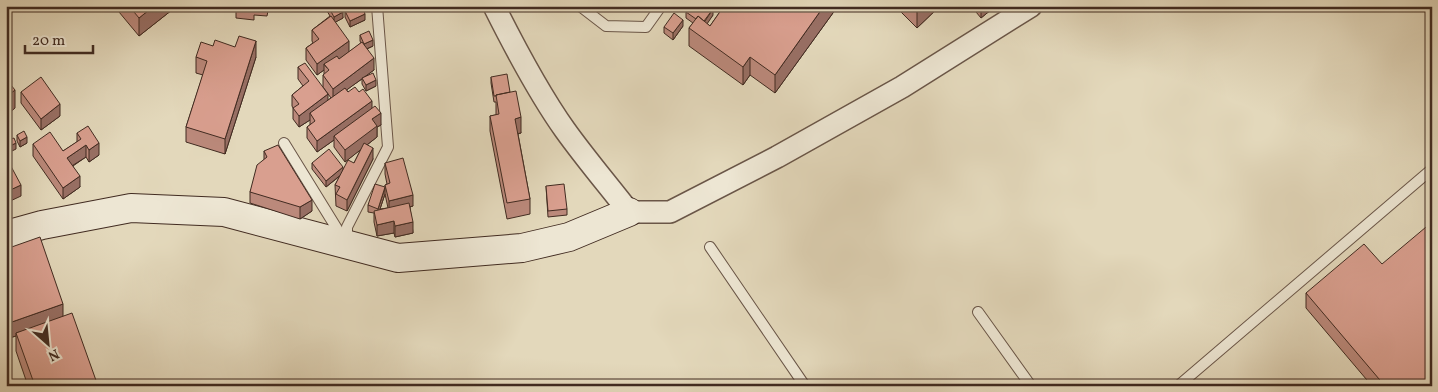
<svg xmlns="http://www.w3.org/2000/svg" width="1438" height="392" font-family="Vollkorn,serif">
  <style>
    .lines { fill: none; stroke-linecap: round; stroke-linejoin: round }
    .lane-casing { stroke: #6a5648; stroke-width: 12 }
    .street-casing { stroke: #6a5648; stroke-width: 24 }
    .secondary-casing { stroke: #412b21; stroke-width: 30 }
    .lane { stroke: #ede6d3; stroke-width: 10 }
    .street { stroke: #ede6d3; stroke-width: 21 }
    .secondary { stroke: #ede6d3; stroke-width: 28 }
    .wall { fill: #bb897b; stroke: #412b21; fill-rule: evenodd }
    .shaded-wall { fill: #986f64; stroke: #412b21 }
    .building { fill: #d99f8f; stroke: #412b21 }
  </style>
  <rect width="100%" height="100%" fill="#e3d8bb"/>
  <filter id="stains"><feTurbulence type="fractalNoise" baseFrequency=".004" numOctaves="4"/><feColorMatrix values="0 0 0 0 .2 0 0 0 0 .09 0 0 0 0 .02 0 0 0 .5 -.17"/></filter>
  <radialGradient id="worn" r=".72"><stop offset=".6" stop-color="#630" stop-opacity="0"/><stop offset="1" stop-color="#630" stop-opacity=".3"/></radialGradient>
  <g class="lines">
    <g class="lane-casing">
      <path id="lane" d="M580,6L606,26L646,27L661,6
        M284,143L342,237
        M347,243V227L388,147L377,6
        M710,247L805,386
        M978,312L1031,386
        M1178,386L1432,169"/>
    </g>
    <g class="street-casing">
      <path id="street" d="M494,6C515,48 538,92 565,130C585,158 608,185 629,212H670L777,157L902,87L1031,6"/>
    </g>
    <g class="secondary-casing">
      <path id="secondary" d="M6,235L42,225L131,208L224,212L398,258L522,248L569,237L629,212"/>
    </g>
    <use href="#lane" class="lane"/>
    <use href="#street" class="street"/>
    <use href="#secondary" class="secondary"/>
  </g>
  <path class="wall" d="M114,6H177L139,36Z
    M229,6H269L267,16L254,15V20L236,18V9L229,7Z
    M327,6H340L343,18L335,22L349,52L361,43L360,41V35L373,46L367,49L374,70L364,77L376,86L366,91L362,84V79L346,90L372,108L381,125L377,127V137L367,145L373,159L347,211L336,206L335,185L340,176L326,187L312,169V163L343,170L354,163L361,149L345,162L334,147V140L317,152L307,138V127L310,125V120L299,127L293,119V108L292,106V95L303,86L298,79V67L328,100L331,98L323,87V75L324,74V70L317,75L306,60V48L313,43L312,41V30L330,16L327,11Z
    M724,6H838L775,93L750,75L743,85L689,46V28L693,23L686,18V12L713,15L707,23L710,26Z
    M895,6H940L917,28Z
    M971,6H992V9L981,18Z
    M345,11L365,20L350,27L345,17Z
    M683,26L673,40L664,33V27Z
    M213,46L256,57L225,154L186,142V127L203,75L196,73V57Z
    M491,77L510,92L521,133L518,134L530,199V214L507,219L490,131V116L496,115V102H494L491,83Z
    M21,92L60,116L41,130L21,103Z
    M77,133L99,155L89,162L86,157L73,166L80,187L63,199L33,156V144L63,151L77,142Z
    M17,135L27,143L20,147L17,141Z
    M264,151L312,211L300,219L250,203V192L264,160Z
    M385,163L413,206L410,207L413,233L395,237L394,233L377,236L374,222V213L368,212V205L385,187V185L387,184L385,174ZM385,194L388,208L380,209Z
    M546,186L567,209V215L548,217Z
    M6,249L63,316L98,386H28L16,351V336L9,338L6,330Z
    M1382,264L1432,386H1372L1306,308V293Z"/>
  <path class="shaded-wall" d="M154,6H177L139,36V18Z
    M824,6H838L775,93V75Z
    M924,6H940L917,28V13Z
    M981,6H992V9L981,18Z
    M713,9V15L703,30V24Z
    M343,12V18L334,23V17Z
    M365,14V20L350,27V21Z
    M683,20V26L673,40V33Z
    M373,40V46L364,50V44Z
    M256,41V57L225,154V139Z
    M349,41V52L327,68L324,64V70L317,75V64Z
    M750,57V75L743,85V67Z
    M374,58V70L333,100V89Z
    M376,80V86L366,91V85Z
    M15,90V108L6,116V97Z
    M328,94V106L310,113V120L299,127V116Z
    M372,101V113L334,136V140L317,152V141Z
    M60,104V116L41,130V119Z
    M381,113V125L377,127V137L345,162V150L372,119Z
    M521,117V133L515,134V119Z
    M27,137V143L20,147V141Z
    M16,143V149L6,154V148Z
    M99,143V155L89,162V150Z
    M86,145V157L67,169V158Z
    M373,148V159L347,211V200Z
    M343,167V173L326,187V181Z
    M80,176V187L63,199V188Z
    M21,185V196L6,203V192Z
    M385,188V194L378,215V209Z
    M413,195V206L389,212V201Z
    M312,200V211L300,219V207Z
    M394,221V233L377,236V225Z
    M413,222V233L395,237V226Z
    M63,304V320L16,333V336L9,338V323Z"/>
  <path class="building" d="M129,6H154L139,18Z
    M328,6H340L343,12L334,17Z
    M356,6H362L365,14L350,21L345,11Z
    M690,6H709L713,9L704,21L698,16L696,19L686,12Z
    M724,6H824L775,75L750,57L743,67L689,28L698,16L710,26Z
    M911,6H924L917,13Z
    M674,13L683,20L673,33L664,27Z
    M331,16L349,41L317,64L306,48L319,39L312,30Z
    M369,31L373,40L364,44L360,35Z
    M239,36L256,41L225,139L186,127L207,61L196,57L201,42L213,46L215,40L235,47Z
    M362,42L374,58L333,89L323,75L329,70L324,64L337,56L339,59Z
    M305,63L328,94L299,116L293,108L299,104L292,95L309,81L298,67Z
    M373,73L376,80L366,85L362,78Z
    M507,74L510,92L496,95V96H494L491,77Z
    M41,77L60,104L41,119L21,92Z
    M6,79L15,90L6,97Z
    M355,87L359,92L363,89L372,101L317,141L307,127L315,121L310,113L345,88L348,92Z
    M516,91L521,117L515,119L530,199L507,203L490,116L499,114L496,95Z
    M375,106L381,113L372,119L377,126L345,150L334,136Z
    M88,126L99,143L89,150L86,145L67,158L80,176L63,188L33,144L50,132L63,151L81,139L77,133Z
    M24,131L27,137L20,141L17,135Z
    M14,138L16,143L6,148V141Z
    M364,143L373,148L347,200L336,194L340,187L335,185L348,160L354,163Z
    M278,145L312,200L300,207L250,192L257,165L267,157L264,151Z
    M329,149L343,167L326,181L312,163Z
    M6,157L21,185L6,192Z
    M403,158L413,195L389,201L385,185L390,183L385,163Z
    M375,184L385,187L378,209L368,205Z
    M564,184L567,209L548,211L546,186Z
    M409,203L413,222L395,226L394,221L377,225L374,211Z
    M1432,222V386H1385L1306,293L1364,244L1382,264Z
    M40,237L63,304L9,323L6,314V249Z
    M72,313L98,386H35L16,333Z"/>
  <rect width="1438" height="392" fill="none" stroke="#e3d8bb" stroke-width="25"/>
  <rect x="8" y="8" width="1423" height="377" fill="none" stroke="#412b21" stroke-width="2.5"/>
  <rect x="12" y="12" width="1413" height="367" fill="none" stroke="#412b21"/>
  <g transform="translate(48 344) rotate(153)" stroke="#ede6d3" stroke-width="4" paint-order="stroke">
  <path d="M0-4L9 19L0 12L-9 19Z" fill="#412b21"/>
  <text y="-8" font-size="14" font-weight="bold" text-anchor="middle" fill="#412b21">N</text>
  </g>
  <path d="M25 45v8h68v-8" fill="none" stroke="#412b21" stroke-width="2.5"/>
  <text x="32" y="45" font-size="15" fill="#412b21" stroke="#ede6d3" stroke-width="4" paint-order="stroke">20 m</text>
  <rect width="100%" height="100%" filter="url(#stains)"/>
  <rect width="100%" height="100%" fill="url(#worn)"/>
</svg>
